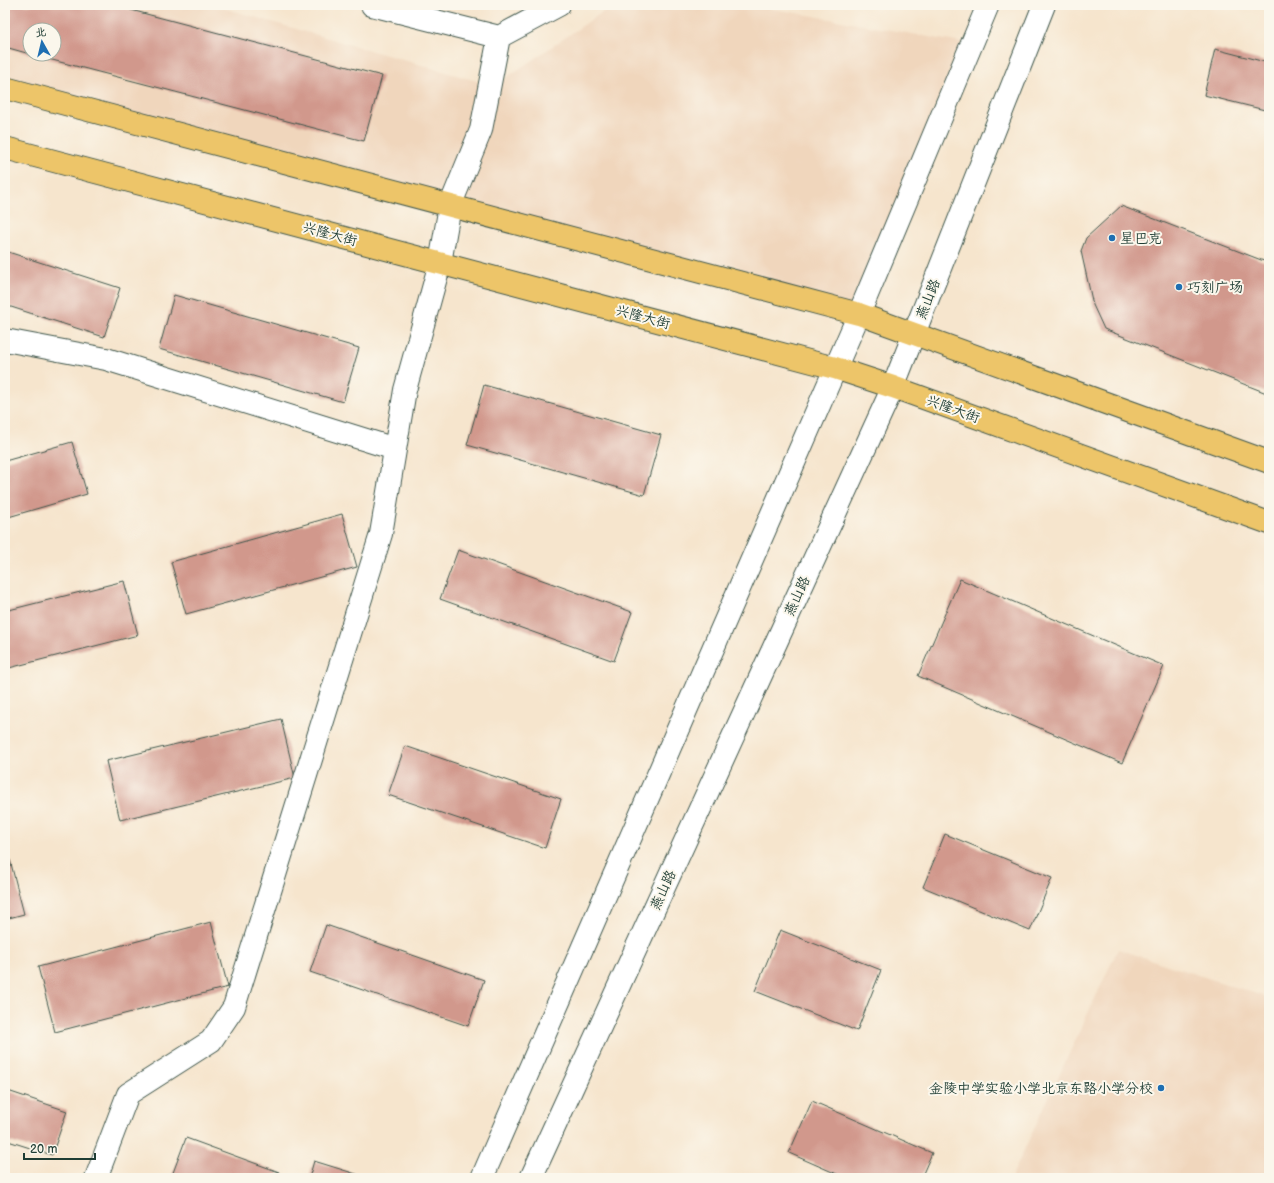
<svg xmlns="http://www.w3.org/2000/svg" width="1274" height="1183" font-family="'Balsamiq Sans','LXGW WenKai TC',sans-serif">
  <style>
    .built { fill: #f0d6bc; fill-rule: evenodd }
    .building { fill: #d1988c }
    .lines { fill: none; stroke-linecap: round; stroke-linejoin: round }
    .minor-casing { stroke: #3f564b; stroke-width: 24 }
    .major-casing { stroke: #3f564b; stroke-width: 24 }
    .minor { stroke: #fff; stroke-width: 22 }
    .major { stroke: #edc569; stroke-width: 22 }
    .poi-dot { fill: #1f6fb2; stroke: #fbf7ec; stroke-width: 1.5 }
    .labels { text-anchor: middle; dominant-baseline: central; stroke-width: 4; stroke-linejoin: round; paint-order: stroke }
    .street-label { font-size: 14px; fill: #1f3d34; stroke: #fbf7ec }
    .poi-label { font-size: 14px; fill: #1f3d34; stroke: #fbf7ec; text-anchor: start }
  </style>
  <rect width="100%" height="100%" fill="#fbf7ec"/>
  <filter id="ink" filterUnits="userSpaceOnUse"><feTurbulence type="fractalNoise" baseFrequency=".025" numOctaves="2"/><feDisplacementMap in="SourceGraphic" scale="8" xChannelSelector="R" yChannelSelector="G"/><feConvolveMatrix kernelMatrix="1 2 1 2 8 2 1 2 1" color-interpolation-filters="sRGB"/></filter>
  <filter id="wash" filterUnits="userSpaceOnUse"><feTurbulence type="fractalNoise" baseFrequency=".012" numOctaves="4" result="noise"/><feDisplacementMap in="SourceGraphic" scale="16" xChannelSelector="R" yChannelSelector="G"/><feGaussianBlur stdDeviation="0.9" result="paint"/><feColorMatrix in="noise" values="0 0 0 0 0 0 0 0 0 0 0 0 0 0 0 0 0 1.4 0 .05"/><feComposite in="paint" operator="in"/></filter>
  <g filter="url(#wash)">
    <rect width="100%" height="100%" fill="#f6e5cd"/>
    <path class="built" d="M5,5H213L494,86L613,5H753L973,45L859,314L5,87ZM30,30H54V54H30Z
      M1118,949L1269,998V1178H1011Z"/>
    <g id="blocks">
      <path class="building" d="M5,5H112L382,76L364,141L33,55L54,54V30H30V54L5,47Z
        M1215,49L1269,63V111L1204,95Z
        M1121,206L1269,263V394L1104,329L1093,305L1081,251L1086,238Z
        M5,251L120,288L104,337L5,305Z
        M174,295L359,348L343,402L159,349Z
        M484,385L661,435L644,495L467,445Z
        M72,442L87,494L5,518V461Z
        M342,514L357,567L186,614L171,562Z
        M458,550L632,612L614,661L440,599Z
        M960,579L1164,666L1122,763L918,676Z
        M124,581L138,635L5,669V611Z
        M281,719L295,778L120,820L106,761Z
        M405,746L561,799L545,848L388,795Z
        M945,834L1052,878L1030,931L923,887Z
        M10,860L24,914L5,919V861Z
        M211,922L228,987L55,1032L38,967Z
        M326,925L484,980L468,1026L310,972Z
        M780,930L881,970L857,1031L755,991Z
        M5,1090L67,1111L52,1155L5,1140Z
        M812,1101L932,1153L921,1178H846L789,1153Z
        M186,1138L279,1172L277,1178H171Z
        M314,1161L369,1178H309Z"/>
    </g>
  </g>
  <g filter="url(#ink)">
    <use href="#blocks" fill-opacity="0" stroke="#3f564b" stroke-width="1"/>
    <g class="lines">
      <g class="minor-casing">
        <path id="minor" d="M372,5L499,37L559,5
          M5,340L106,359L395,449
          M96,1178L128,1094L211,1041L234,1007L381,534L405,390L440,263L450,206L481,130L499,37
          M482,1178L859,314L988,5
          M531,1178L893,387L1044,5"/>
      </g>
      <g class="major-casing">
        <path id="major" d="M5,88L859,314L1269,462
          M5,148L835,368L893,387L1269,523"/>
      </g>
      <use href="#minor" class="minor"/>
      <use href="#major" class="major"/>
    </g>
  </g>
  <g class="poi-dot">
    <circle cx="1112" cy="238" r="4"/>
    <circle cx="1179" cy="287" r="4"/>
    <circle cx="1161" cy="1088" r="4"/>
  </g>
  <g class="labels">
    <g class="street-label">
      <text transform="translate(330 234) rotate(15)">兴隆大街</text>
      <text transform="translate(928 299) rotate(-68)">燕山路</text>
      <text transform="translate(643 317) rotate(15)">兴隆大街</text>
      <text transform="translate(953 409) rotate(20)">兴隆大街</text>
      <text transform="translate(797 596) rotate(-65)">燕山路</text>
      <text transform="translate(663 890) rotate(-65)">燕山路</text>
    </g>
    <g class="poi-label">
      <text x="1120" y="238">星巴克</text>
      <text x="1187" y="287">巧刻广场</text>
      <text x="1153" y="1088" text-anchor="end">金陵中学实验小学北京东路小学分校</text>
    </g>
  </g>
  <rect width="1274" height="1183" fill="none" stroke="#fbf7ec" stroke-width="20"/>
  <g transform="translate(42 42) rotate(352)"><circle r="19" fill="#fbf7ec" stroke="#a3ada2"/>
  <path d="M0-3L7 15L0 10L-7 15Z" fill="#1f6fb2"/>
  <text y="-6" font-size="11" font-weight="bold" text-anchor="middle" fill="#1f3d34">北</text>
  </g>
  <path d="M24 1153v6h71v-6" fill="none" stroke="#1f3d34" stroke-width="2"/>
  <text x="30" y="1153" font-size="12" fill="#1f3d34" stroke="#fbf7ec" stroke-width="3" paint-order="stroke">20 m</text>
</svg>
